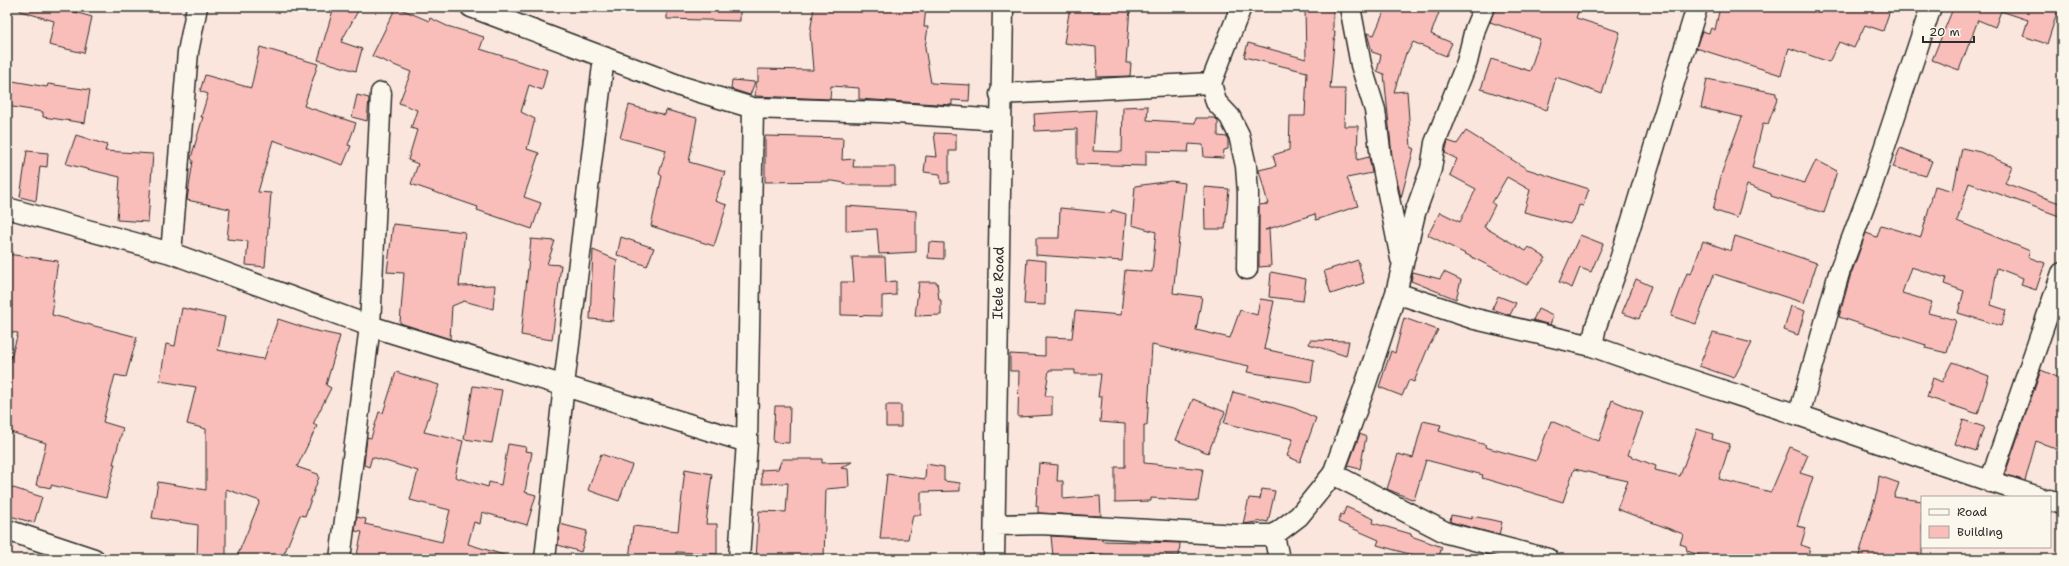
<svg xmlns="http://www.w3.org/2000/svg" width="2069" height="566" font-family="'Shantell Sans',sans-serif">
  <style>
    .building { fill: #fabeba; stroke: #2b2b2b }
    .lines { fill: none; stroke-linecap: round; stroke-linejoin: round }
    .minor-casing { stroke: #2b2b2b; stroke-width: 23 }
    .minor { stroke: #fbf7ec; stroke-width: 20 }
    .labels { text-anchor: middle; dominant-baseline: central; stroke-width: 3.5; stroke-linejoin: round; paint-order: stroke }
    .street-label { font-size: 14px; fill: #2b2b2b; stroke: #fbf7ec }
  </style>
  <rect width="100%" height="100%" fill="#fbe6dd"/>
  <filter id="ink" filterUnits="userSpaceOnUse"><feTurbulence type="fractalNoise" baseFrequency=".025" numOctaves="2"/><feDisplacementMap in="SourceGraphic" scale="8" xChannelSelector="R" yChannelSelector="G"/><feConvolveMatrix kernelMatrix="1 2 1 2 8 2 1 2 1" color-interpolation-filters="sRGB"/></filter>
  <g filter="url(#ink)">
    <path class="building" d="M21,7H57L92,17L84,53L49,45L54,21L20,11Z
      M334,7H360L341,42L362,49L356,71L318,60Z
      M396,7L429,21L430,18L447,26L484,37L480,49L547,70L542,90L529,85L521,112L535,119L527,149L539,153L524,197L541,203L532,229L477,210L478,207L411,184L418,164L408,160L417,130L411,128L417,110L399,103L411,72L372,56Z
      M667,7H740V21L667,19Z
      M814,7H926L924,27H928L925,48L931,83L970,85L969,101L952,100V105L859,99V88L831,86L830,99L755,96L756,82H758V69L813,70L810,33Z
      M1070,7L1099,12V7H1130L1126,63H1131L1130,76L1097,77L1096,47L1064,43Z
      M1305,7H1333V31H1335L1330,89H1345L1344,126H1358L1357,160L1369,157L1372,173L1347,178L1358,206L1316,220L1315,214L1265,230L1269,229L1271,266L1259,267V205L1268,204L1259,170L1276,166L1273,155L1289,150L1290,116H1305L1307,72L1244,57L1248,43L1306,59Z
      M1386,7H1441L1431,34L1452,43L1446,56L1413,42L1407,54L1406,53L1394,92L1407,91L1411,148H1414L1401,198L1392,156L1384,74L1377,71L1381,55L1372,52L1367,33L1374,35Z
      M1495,7H1580L1576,18L1620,32L1602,94L1556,77L1547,110L1481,89L1491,59L1530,71L1540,39L1490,22Z
      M1720,7H1749L1763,10V7H1891L1883,31L1865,25L1854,48L1839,42L1829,62L1789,48L1781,75L1696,48L1702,31L1709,33L1711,28L1715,30Z
      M1946,7H2059L2047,44L2023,36L2028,20L2001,11L1995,27L1978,20L1959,70L1932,60L1952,11Z
      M260,47L318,64L304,106L356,123L348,145L351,146L343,165L273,140L258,192L271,193L265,267L246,265L248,241L227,239L230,209L187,200L193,161L191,158L203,117H201L208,94L200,91L205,75L251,88Z
      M1707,79L1776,93V96L1778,97L1768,124L1763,123L1752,168L1805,183L1816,160L1837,171L1824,213L1771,196V194L1747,185L1737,218L1713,210L1722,172L1742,117L1701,108Z
      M7,80L47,87L48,84L90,90L85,123L43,117V112L7,106Z
      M732,80L755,82L750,95L731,89Z
      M357,95L369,98L367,121L352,117Z
      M629,105L665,115L666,110L697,118L689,162L725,172L715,201L727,205L714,246L651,226L662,176L659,174L666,150L620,138Z
      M1148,106L1147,120L1195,123L1196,118H1215L1218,121V136L1227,137L1228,140V149L1224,150L1223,158L1204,157L1203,145L1189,144L1188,152L1146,151V166L1077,164V129L1035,131L1034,114L1096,110L1093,151L1122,152L1123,107Z
      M1466,131L1527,169L1589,189L1583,206L1579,205L1576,215L1570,224L1524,212L1530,190L1507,177L1492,203L1495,205L1484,227L1526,251L1529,247L1546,258L1527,285L1428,235L1440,212L1460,222L1476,189L1450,175L1457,159L1445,153L1448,141L1457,144Z
      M934,133L956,134V151H949V183L941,184L940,174L924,172L926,156L937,157Z
      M76,135L107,145L105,151L153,154L148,222L117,220L120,177L66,164Z
      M765,136L843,138L842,160L854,159L853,167H895V185H846L845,183L833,181L765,182Z
      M1900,148L1932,161L1926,176L1893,167Z
      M1962,148L1980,152L2012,166L2005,183L2062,204V217L1969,183L1957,221L2030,251L2028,257L2045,263L2036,290L2021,285L2023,278L1997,268L1991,305L2006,310L2001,326L1958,313L1964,291L1944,284L1946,278L1911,267L1902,293L1932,302L1928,313L1956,320L1947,353L1925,348L1926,345L1839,317L1850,277L1866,233L1877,237L1881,225L1921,237L1935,186L1953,191Z
      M27,151L48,153L47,167L40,166L36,201L20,197Z
      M1171,181L1185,183L1173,293L1202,297L1196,330L1230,338L1240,310L1257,315L1260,299L1274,301L1264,349L1314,360L1311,382L1247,372L1249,366L1152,345L1147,425H1144V463L1203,469L1198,501L1151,498V501L1115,502V467H1125V424L1100,422L1102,397H1098L1101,374H1075V370H1049L1045,396H1052V415L1018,417L1019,371H1010V354L1045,356V337L1072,338L1075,311L1121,315L1125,270L1152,272L1156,232L1132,225L1135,186Z
      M1204,187L1229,189L1225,229H1205Z
      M846,206L916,211V252L879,254L877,229L846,231Z
      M1060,208L1111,213L1112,210L1126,214L1122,261L1036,255V238H1059Z
      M393,224L465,232L459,286L495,285L493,309L464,301L452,306L450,339L400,323L404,273L387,272Z
      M1580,235L1603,244L1591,272L1580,268L1572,288L1559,282Z
      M1735,236L1817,263L1804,303L1714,274L1696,324L1671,316L1687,273L1691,274L1703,241L1731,251Z
      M621,237L654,248L647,266L617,255Z
      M531,239L555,241L547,264L561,265L552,340L521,335Z
      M929,242L944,243V259L928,258Z
      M593,250L617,260L613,321L590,319Z
      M7,254L58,261L52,301H54L52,315L137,337L126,377L115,375L103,422L123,428L113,464H115L106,498L51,485V488L36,485L46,443L7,431V372L18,333L7,332Z
      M852,257H885L886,282L896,281V295L882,296V316L841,315V282H854Z
      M1027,259L1046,261L1045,305L1024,304Z
      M1358,260L1364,283L1331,294L1324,271Z
      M1271,272L1306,279L1303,301L1269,297Z
      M1413,272L1440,279L1444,272L1461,280L1456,299L1411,281Z
      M1636,279L1651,286L1639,319L1622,313Z
      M919,282H937L939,300H941V315L915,316Z
      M1498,296L1516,303L1510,315L1492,309Z
      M1791,306L1805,311L1798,335L1784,330Z
      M182,308L225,317L218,350L257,358L264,359L278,319L312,330L340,336L326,385L331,388L313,424L317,426L297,467L318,474L319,477L305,516L300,515L282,559H236L260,501L226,489V559H197L198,525L152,518L158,482L206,490V429L187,424L196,387L160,381L166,344L175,346Z
      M1538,309L1553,316L1550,325L1533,320Z
      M1404,318L1438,330L1427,350L1414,382L1409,380L1402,396L1379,387L1391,351L1395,353Z
      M1713,333L1752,343L1734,378L1699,366Z
      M1310,340L1349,341L1346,356L1309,344Z
      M1952,362L1989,376L1978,414L1927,397L1933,378L1942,382Z
      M2041,370L2062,379V455L2052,447L2036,441L2025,481L2005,474Z
      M396,372L439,385L424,432L463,441L455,477L488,487L489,482L501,485L508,444L526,447L525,451L532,452L525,492L536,495L527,525L482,512L480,524L474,522L468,544L507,556V559H457L434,554L432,559L412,554L410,559H356L362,532L355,531L357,517L366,519L365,524L442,542L450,510L410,500L418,471L372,457L369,467L364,465L367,437L371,438L379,412L383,413Z
      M473,386L502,390L492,443L464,439Z
      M1233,392L1294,408L1316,418L1300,462L1287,456L1293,439L1224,423Z
      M1193,399L1225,412L1208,453L1176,440Z
      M1612,400L1643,413L1628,455L1656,466L1655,470L1680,476L1697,429L1713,434L1712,439L1730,444L1719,479L1771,492L1790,447L1808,455L1800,473L1813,477L1797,526L1806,528L1801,545L1810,548L1807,559H1712L1687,551L1686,546L1680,544L1683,534L1617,509L1628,481L1574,469L1563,502L1482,478L1483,475L1426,460L1414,500L1387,489L1398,454L1413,458L1423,421L1441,425L1439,431L1486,445L1485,447L1536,461L1551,421L1599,441Z
      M886,405H901V427H886Z
      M775,406H790L789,443L773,442Z
      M1963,420L1984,427L1976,451L1955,444Z
      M1360,434L1366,437L1360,469L1348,466Z
      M601,454L632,465L619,501L588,490Z
      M782,459H822V463L852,462L841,468L848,469L849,487L826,489L824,559H756L759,511L786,512L788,483L762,484L761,470L778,469Z
      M1039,463L1058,465L1057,481H1063V499L1100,496L1101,516L1038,513V506H1036Z
      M926,464L944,467V481L960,483V491L921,492V515H913L908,539H880L887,474L925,479Z
      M685,469L712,474L706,524H717V554L676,552V559H629L633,526L678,531Z
      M1879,476L1899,483L1894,497L1922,501V559H1858L1877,492Z
      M7,486L42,497L34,523L7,515Z
      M1262,489L1275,491L1268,522L1263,521L1243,524L1249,498L1260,499Z
      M1346,507L1374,519L1373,523L1411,534V536L1442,547L1438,559H1427L1377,545L1379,540L1338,522L1341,514L1343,515Z
      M1451,515L1472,519V516L1502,522L1499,535L1451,522L1450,521Z
      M560,524L587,531L581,552L558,545Z
      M1051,536L1102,539V541L1180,543L1179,556L1166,555V559H1102L1103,554L1053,556Z"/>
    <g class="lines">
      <g class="minor-casing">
        <path id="minor" d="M471,7L683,87L753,108L881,112L1001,120
          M1241,7L1211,83L1216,102L1230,117L1239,135L1246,166L1248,193L1247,269
          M1350,7L1361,65L1375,110L1381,158L1401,259
          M1000,94L1211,83
          M7,208L171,253L370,326L747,442
          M171,253L188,52L197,7
          M1396,293L1475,319L1592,346L1596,326L1619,263L1697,7
          M1592,346C1660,371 1729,392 1798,415C1879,442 1958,472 2039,497
          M1799,415L1839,273L1871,188L1931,7
          M1333,474L1447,533L1548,559
          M1990,482L2062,273
          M2050,500L2062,504
          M995,525L1040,524L1239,535H1274L1299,516L1333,474L1364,389L1396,293L1415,213L1431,169L1435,143L1467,62L1475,29L1484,7
          M7,530L94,559
          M1274,535L1279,559
          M340,559L370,326L381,93
          M545,559L564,385L604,57
          M739,559L747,442L753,108
          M994,559L1003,7"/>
      </g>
      <use href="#minor" class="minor"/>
    </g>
  </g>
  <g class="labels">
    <g class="street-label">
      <text transform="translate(998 283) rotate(-89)">Itele Road</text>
    </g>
  </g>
  <rect width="2069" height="566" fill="none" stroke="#fbf7ec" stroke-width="24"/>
  <rect x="12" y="12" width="2045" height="542" fill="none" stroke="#2b2b2b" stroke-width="1.5" filter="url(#ink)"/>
  <rect x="1921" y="496" width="130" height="52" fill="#fbf7ec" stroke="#a8a59f"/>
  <rect x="1929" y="509" width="20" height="6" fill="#fbf7ec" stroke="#a8a59f"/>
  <text x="1957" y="516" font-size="12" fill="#2b2b2b">Road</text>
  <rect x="1929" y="526" width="20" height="12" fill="#fabeba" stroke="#a8a59f"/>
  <text x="1957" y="536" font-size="12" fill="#2b2b2b">Building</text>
  <path d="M1923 36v6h51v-6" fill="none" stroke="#2b2b2b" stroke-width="2"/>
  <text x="1929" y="36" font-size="12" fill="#2b2b2b" stroke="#fbf7ec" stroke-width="3" paint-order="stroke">20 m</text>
</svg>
